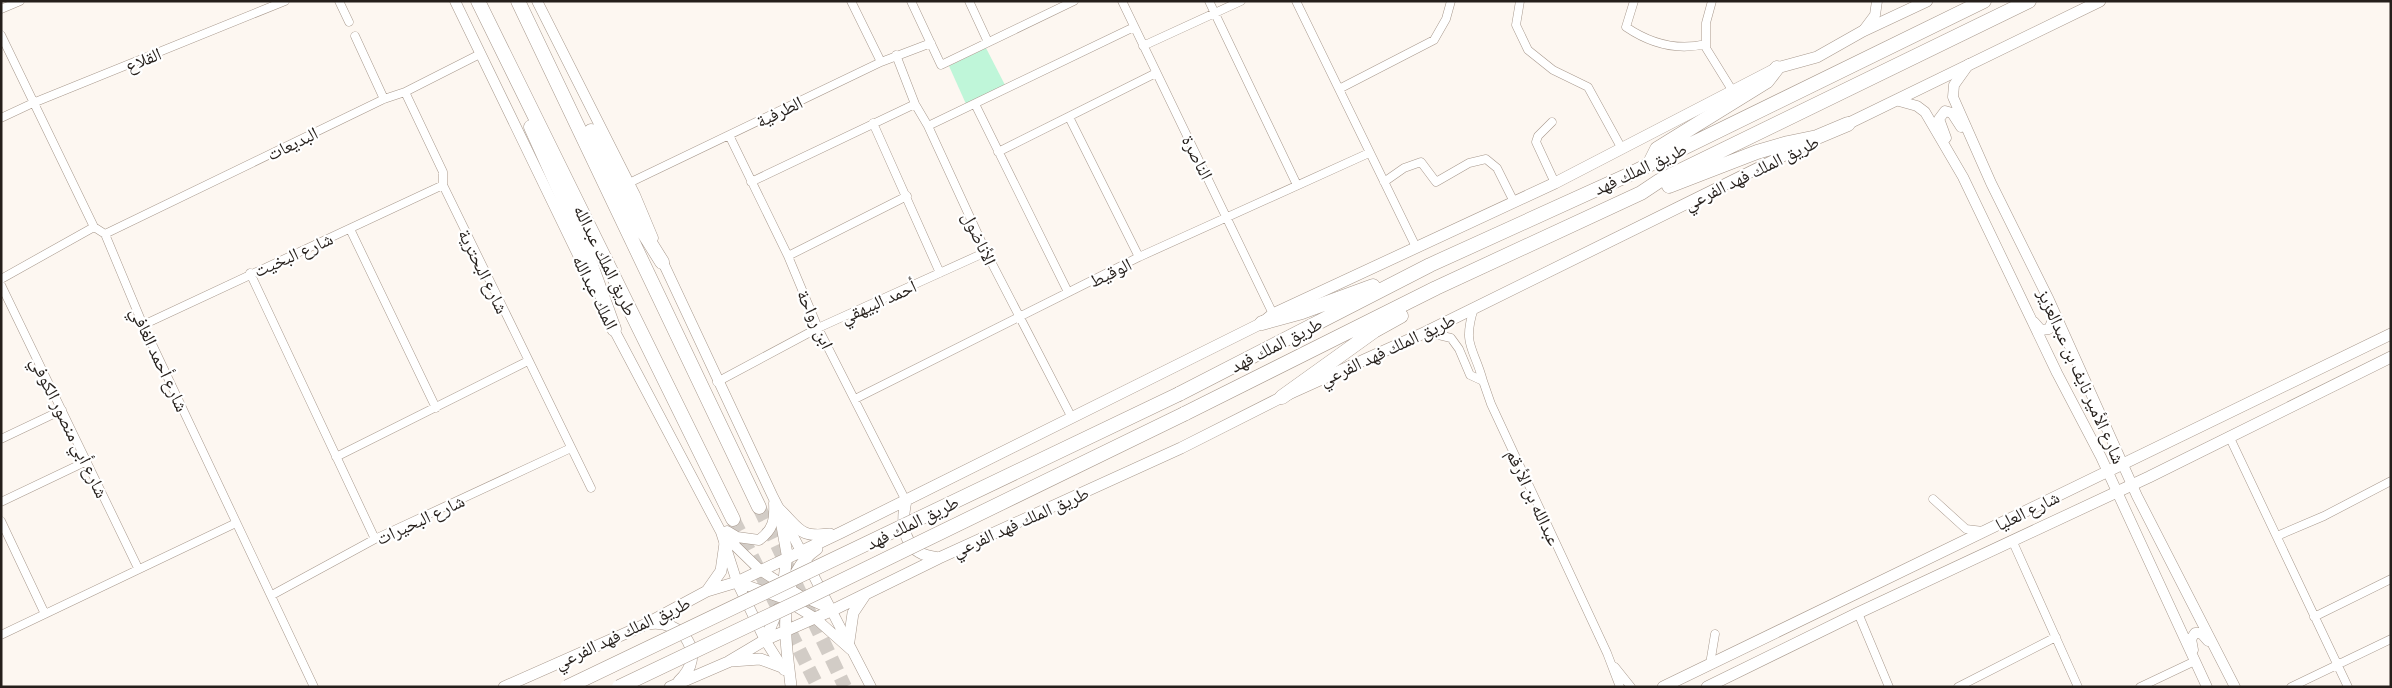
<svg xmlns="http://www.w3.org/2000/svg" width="2392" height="688" font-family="Manrope,'Noto Naskh Arabic',sans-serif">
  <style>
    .green { fill: #bff6d9 }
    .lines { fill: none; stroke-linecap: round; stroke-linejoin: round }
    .highway-tunnel { stroke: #d2ccc6; stroke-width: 14; stroke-dasharray: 14 7; stroke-linecap: butt }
    .street-casing { stroke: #a7988c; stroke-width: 9 }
    .secondary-casing { stroke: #a7988c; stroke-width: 11 }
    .primary-casing { stroke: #a7988c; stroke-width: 12 }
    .highway-casing { stroke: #a7988c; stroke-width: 15 }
    .street { stroke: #fff; stroke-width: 8 }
    .secondary { stroke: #fff; stroke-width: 10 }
    .primary { stroke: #fff; stroke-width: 11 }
    .highway { stroke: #fff; stroke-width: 14 }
    .highway-bridge-casing { stroke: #a7988c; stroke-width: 15; stroke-linecap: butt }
    .highway-bridge { stroke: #fff; stroke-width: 14 }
    .labels { text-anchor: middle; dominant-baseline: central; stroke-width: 4.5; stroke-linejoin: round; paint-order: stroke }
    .street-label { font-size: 18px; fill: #251f1b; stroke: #fff }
  </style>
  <rect width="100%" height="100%" fill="#fdf7f1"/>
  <path class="green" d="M986,48L1005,85L966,104L949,66Z"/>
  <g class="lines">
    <path class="highway-tunnel" d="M759,507L845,687
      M733,519L818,687"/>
    <g class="street-casing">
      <path id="street" d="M339,1L349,22
        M851,1L881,62
        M911,1L941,65L1074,1
        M969,1L988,42
        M1122,1L1273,314
        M1209,1L1297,185
        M1296,1L1416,247
        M1520,1L1516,25L1528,50L1553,70L1588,87L1622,149
        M1634,1L1626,27C1651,44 1677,51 1706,44
        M1712,1L1706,23V48L1732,90
        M1,9L20,1
        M1,35L94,227L105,234L143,325L314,687
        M355,36L384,99
        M1143,46L1241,1
        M896,55L915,104L928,126L986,252L1072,418
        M1339,89L1434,40L1446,19L1451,1
        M405,92L443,172V185L591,488
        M975,104L1068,292
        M1069,117L1139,257
        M1,118L33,103L285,1
        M1552,122L1538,136L1536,142L1555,183
        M873,123L940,273
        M928,126L1134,27
        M729,135L788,256L818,328L906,501
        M998,152L1156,73
        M751,182L915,104
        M1384,182L1404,168L1421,162L1436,182L1469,163L1486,159L1497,168L1514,202
        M629,183L881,62L931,43
        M350,229L436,408
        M105,234L384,99L405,92L480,54
        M788,256L907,196
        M250,273L375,539
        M1,279L94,227
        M1,285L138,568
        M1474,308C1462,346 1474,347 1483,381
        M143,325L443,185
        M1426,332L1451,338L1459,349L1470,375L1483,381L1491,404L1607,653L1620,687
        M717,382L818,328L986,252
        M855,399L1139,257L1369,153
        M2229,436L2348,687
        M1,439L62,410
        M336,457L528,361
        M1933,499L1966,529L1983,531
        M1,502L87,461
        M1,521L45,614
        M2277,536L2324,516L2391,481
        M2012,540L2078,687
        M272,595L375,539L571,448
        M1858,613L1889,687
        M2314,617L2391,579
        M1,635L236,523
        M1710,664L1715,634
        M1615,667L1631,687
        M1958,687L2056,637
        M2140,687L2195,661
        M2291,687L2391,639"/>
    </g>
    <g class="secondary-casing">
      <path id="secondary" d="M455,1L592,284
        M537,1L635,195L653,238
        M1863,31L1875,15L1877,1
        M1969,64L1954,85L1953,97L1991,183L2049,300L2137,496L2235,687
        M1899,101L1917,106L1925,112L1963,177L2057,373L2101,457L2207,687
        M1946,138L1939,119L1945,111L1952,113L1961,127
        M660,256L773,497L871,687
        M2034,322L2041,330L2049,329L2053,320L2052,311
        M611,324L721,532L737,582L765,640L784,670
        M727,531L737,537L759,540C773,530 775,520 774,503
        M723,534L760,570L799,595L833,610
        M737,582L782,598L815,618L851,650
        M2193,650L2191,639L2195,633H2201L2208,641"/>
    </g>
    <g class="primary-casing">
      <path id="primary" d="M1841,127L2100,1
        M906,501C902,518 902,542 919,552C925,556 933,557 939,558
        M779,509L787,554L783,589
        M779,509C800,529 799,538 830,534
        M707,591L721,571L725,543
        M648,624C683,618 708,655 679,681
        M765,640L778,609
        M849,641L853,613L865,595
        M732,661L760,659L782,667
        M791,686C786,642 774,578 817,549
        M504,687L642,626L707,591L737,582L842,532L1262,323L1273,314L1555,183L1777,68L1817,57L1863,31L1927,1
        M670,687L728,662L765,640L833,610L939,558L1181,448L1282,397L1426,332L1813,141
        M1663,687L2391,334
        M1707,687L1858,613L2149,477L2391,357"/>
    </g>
    <g class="highway-casing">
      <path id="highway" d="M478,1L733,519
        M518,1L759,507
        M531,127L583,243L614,329
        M591,131L632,214L662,262
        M1649,165L1657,149L1767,81L1777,68
        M1669,186L1757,152L1788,143L1817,137L1848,124
        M1262,323L1302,312L1373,286
        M1179,394L1430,265L1628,175L1984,1
        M1282,397L1374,331L1401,316
        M1184,414L1436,288L1641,193L1659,181L2029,1"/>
    </g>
    <use href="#street" class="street"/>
    <use href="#secondary" class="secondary"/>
    <use href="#primary" class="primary"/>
    <use href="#highway" class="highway"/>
    <g class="highway-bridge-casing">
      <path id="highway-bridge" d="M567,687L1179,394
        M619,687L802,600L1184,414"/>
    </g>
    <use href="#highway-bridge" class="highway-bridge"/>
  </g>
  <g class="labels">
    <g class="street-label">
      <text transform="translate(143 59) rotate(-22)">القلاع</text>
      <text transform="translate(779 111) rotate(-26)">الطرفية</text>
      <text transform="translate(292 143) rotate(-26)">البديعات</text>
      <text transform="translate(1198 157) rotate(63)">الناصرة</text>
      <text transform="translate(1640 168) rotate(-25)">طريق الملك فهد</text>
      <text transform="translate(1751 172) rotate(-26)">طريق الملك فهد الفرعي</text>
      <text transform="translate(980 238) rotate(65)">الأناضول</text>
      <text transform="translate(293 254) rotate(-24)">شارع البخيت</text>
      <text transform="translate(606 260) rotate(64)">طريق الملك عبدالله</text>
      <text transform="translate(484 271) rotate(64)">شارع البحترية</text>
      <text transform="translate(1110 272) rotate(-26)">الوقيط</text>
      <text transform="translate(596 292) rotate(64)">الملك عبدالله</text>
      <text transform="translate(878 301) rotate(-24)">أحمد البيهقي</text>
      <text transform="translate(816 319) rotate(65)">ابن رواحة</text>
      <text transform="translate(1276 344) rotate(-27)">طريق الملك فهد</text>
      <text transform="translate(1387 349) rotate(-25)">طريق الملك فهد الفرعي</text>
      <text transform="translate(160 359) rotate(65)">شارع أحمد الغافي</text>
      <text transform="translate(2082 376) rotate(66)">شارع الأمير نايف بن عبدالعزيز</text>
      <text transform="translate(70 427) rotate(64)">شارع أبي منصور الكوفي</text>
      <text transform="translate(1534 497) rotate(65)">عبدالله بن الأرقم</text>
      <text transform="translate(2027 510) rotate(-26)">شارع العليا</text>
      <text transform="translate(420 519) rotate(-25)">شارع البحيرات</text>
      <text transform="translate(1020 521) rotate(-24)">طريق الملك فهد الفرعي</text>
      <text transform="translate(912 522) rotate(-26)">طريق الملك فهد</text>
      <text transform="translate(622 632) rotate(-25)">طريق الملك فهد الفرعي</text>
    </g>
  </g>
  <rect width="2392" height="688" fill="none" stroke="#251f1b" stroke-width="5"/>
</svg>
